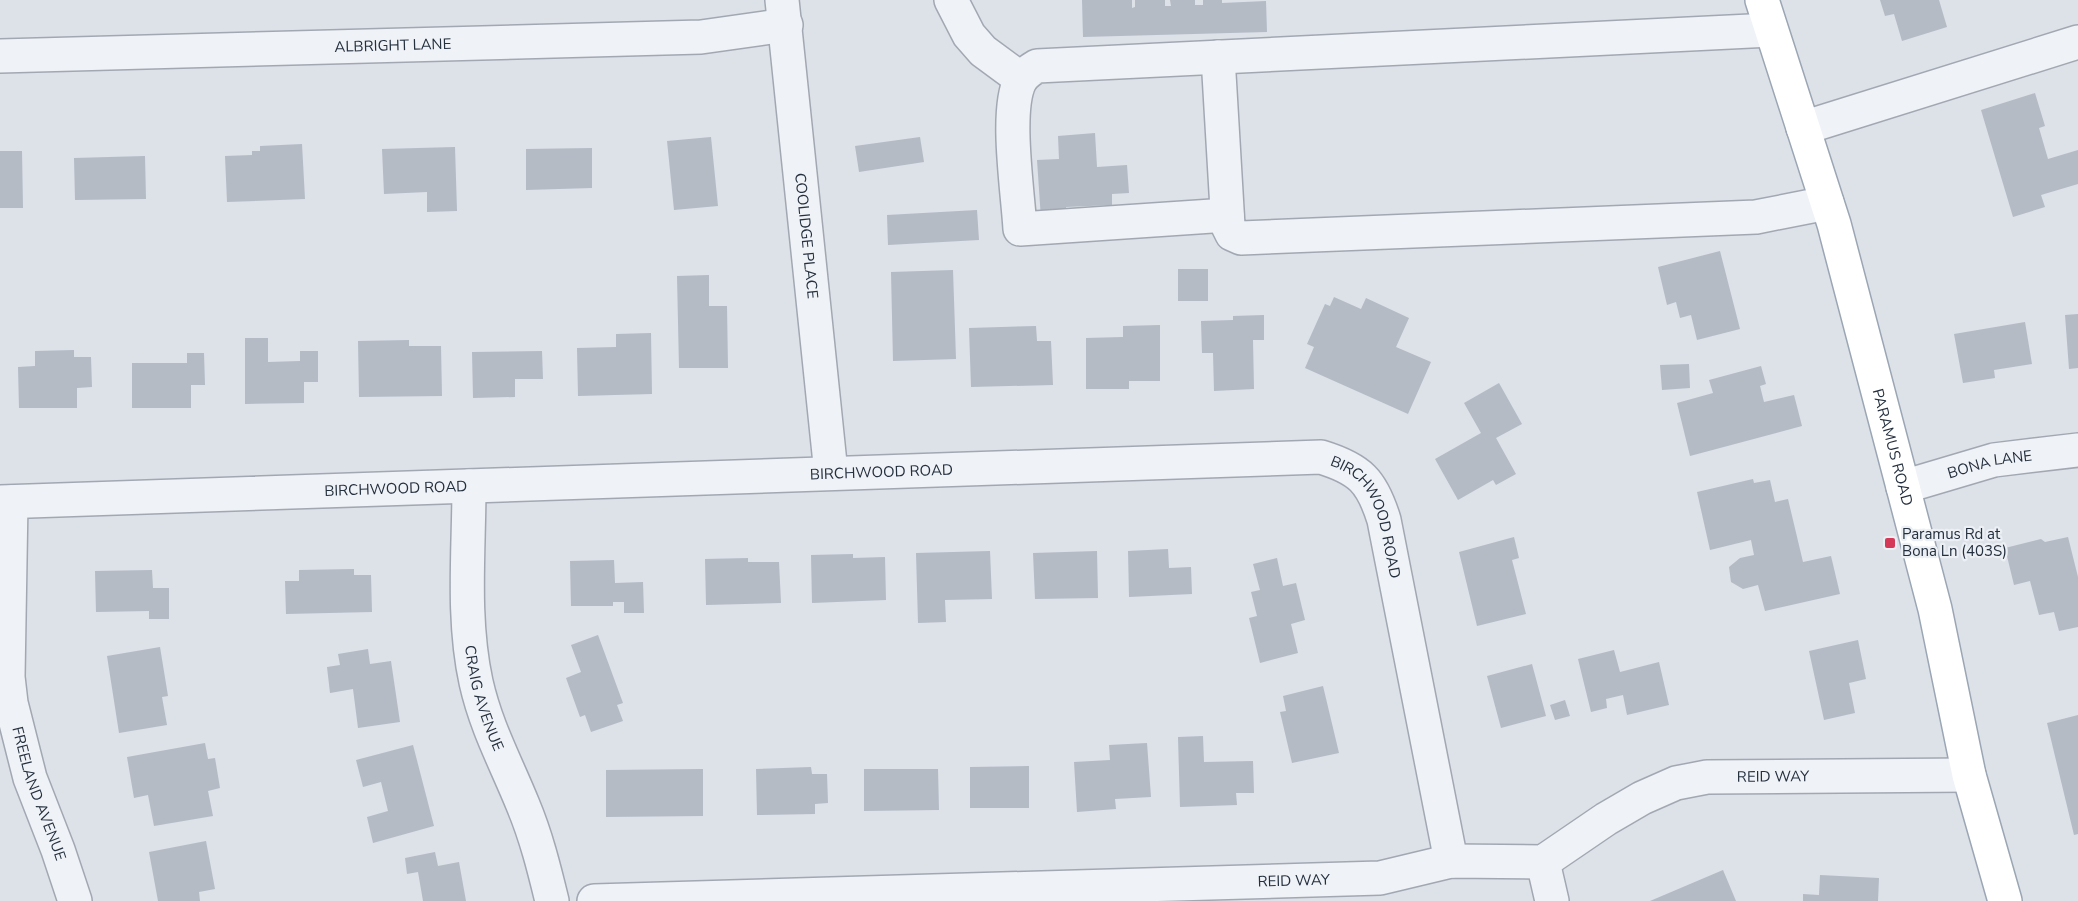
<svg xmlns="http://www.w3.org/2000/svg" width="2078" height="901" font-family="'Nunito Sans',sans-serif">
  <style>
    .building { fill: #b4bbc5 }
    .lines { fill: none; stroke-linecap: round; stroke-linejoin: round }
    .minor-casing { stroke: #a2a8b2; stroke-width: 36 }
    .major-casing { stroke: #9ba6b4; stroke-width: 36 }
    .minor { stroke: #eff2f6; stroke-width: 33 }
    .major { stroke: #fff; stroke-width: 33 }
    .poi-dot { fill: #d53958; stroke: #ecf0f5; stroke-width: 2 }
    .labels { text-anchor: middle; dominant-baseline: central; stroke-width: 4.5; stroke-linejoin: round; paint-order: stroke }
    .street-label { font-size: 15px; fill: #25303f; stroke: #ecf0f5 }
    .poi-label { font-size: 15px; fill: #25303f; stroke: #ecf0f5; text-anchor: start }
  </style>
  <rect width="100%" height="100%" fill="#dde1e8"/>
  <path class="building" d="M1082,0H1132V8L1135,7V0H1165V6H1171L1170,0H1195V5H1203V0H1222V3L1266,1L1267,32L1083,37Z
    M1880,0H1939L1947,27L1902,41L1894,14L1885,16Z
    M2035,93L2045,126L2039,128L2048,159L2078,150V184L2041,195L2045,207L2013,217L1981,110Z
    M1095,133L1097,167L1127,165L1129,193L1112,194V205L1066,207L1067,217L1041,219L1037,160L1059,159L1058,136Z
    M711,137L718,206L674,210L667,141Z
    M920,137L924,162L859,172L855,146Z
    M302,144L305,199L227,202L225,156L252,155V151H260V146Z
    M455,147L457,211L427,212V192L384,194L382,149Z
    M592,148V188L526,190V149Z
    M0,151H22L23,208H0Z
    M145,156L146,199L75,200L74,158Z
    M977,210L979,240L888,245L887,215Z
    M1720,251L1740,329L1697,340L1691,315L1680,318L1676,302L1667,305L1658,267Z
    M1178,269H1208V301H1178Z
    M953,270L956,359L893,361L891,272Z
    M709,275V306H727L728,368H679L677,276Z
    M1334,297L1361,309L1366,298L1409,318L1396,347L1431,362L1408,414L1305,368L1314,347L1307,344L1325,304L1330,306Z
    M2078,314V368L2069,369L2065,315Z
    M1264,315V340H1253L1254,389L1214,391L1213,353H1202L1201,321L1233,320V316Z
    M2025,322L2032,364L1994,370L1995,378L1963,383L1954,334Z
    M1160,325V381H1129V389H1086V338L1123,337V326Z
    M1036,326L1037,341H1051L1053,385L971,387L969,328Z
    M651,333L652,394L578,396L577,348L616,347V334Z
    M245,338H268V362L300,361V351H318V382H304V403L245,404Z
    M409,340V346H441L442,396L359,397L358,341Z
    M74,350V357H91L92,387L77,388V408H19L18,367L35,366V351Z
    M542,351L543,379H515V397L473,398L472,352Z
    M187,353H204L205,385H191V408H132V363H187Z
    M1689,364L1690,388L1662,390L1660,365Z
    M1761,366L1766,384L1760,386L1764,402L1794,395L1802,426L1690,456L1677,403L1713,393L1709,380Z
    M1499,383L1522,424L1496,438L1516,474L1496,485L1493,480L1458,500L1435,459L1481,433L1464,403Z
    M1753,479L1754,483L1770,480L1775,502L1788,499L1803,562L1831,556L1840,594L1765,611L1758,585L1743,589L1731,582L1729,567L1740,558L1754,555L1751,540L1710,550L1697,492Z
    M1514,537L1519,558L1512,560L1526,614L1477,626L1459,552Z
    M2068,537L2078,577V627L2059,631L2054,612L2039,615L2030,581L2014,585L2005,548L2041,539L2045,542Z
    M1168,549L1169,568L1191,567L1192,594L1129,597L1128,551Z
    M990,551L992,599L945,600L946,622L918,623L916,553Z
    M1097,551L1098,598L1035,599L1033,553Z
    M853,554V558L885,557L886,600L812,603L811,555Z
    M748,558V562H779L781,603L706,605L705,559Z
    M1277,558L1283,586L1296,583L1305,620L1291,624L1298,653L1260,663L1249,618L1257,616L1251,592L1260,590L1253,564Z
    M614,560L615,583L643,582L644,613H624V602H613V606H571L570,561Z
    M354,569V575H371L372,612L286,614L285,581H299V570Z
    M152,570L153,588H169V619H149V611L96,612L95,571Z
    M598,635L623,703L617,705L623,721L591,732L585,715L580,717L566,678L581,672L571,645Z
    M1858,640L1866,679L1849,683L1855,713L1824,720L1809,651Z
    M160,647L168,696L162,697L167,725L119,733L107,656Z
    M368,649L370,664L391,661L400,722L358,728L353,689L330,693L327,667L340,665L338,654Z
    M1614,650L1620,672L1659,662L1669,705L1627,715L1623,695L1606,699L1607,708L1591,712L1578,659Z
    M1532,664L1546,716L1501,728L1487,676Z
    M1323,686L1339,753L1292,763L1280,712L1286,711L1283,696Z
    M1565,700L1570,716L1555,720L1550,705Z
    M2078,715V834L2074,835L2047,723Z
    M1203,736L1204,762L1253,761L1254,793H1236L1237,805L1180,807L1178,737Z
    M205,743L208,759L215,758L220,788L208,791L213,816L154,826L148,795L134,798L127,757Z
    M1147,743L1151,797L1115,799L1116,809L1077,812L1074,762L1110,760L1109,745Z
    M413,745L434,826L373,843L367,817L388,811L381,782L363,787L356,760Z
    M1029,766V808H970V767Z
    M811,767L812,774H827L828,803L815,804V814L757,815L756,769Z
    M703,769V816L606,817V770Z
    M864,769H938L939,810L864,811Z
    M206,841L215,889L199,892L200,901H158L149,852Z
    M435,852L438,866L459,862L466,901H423L418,872L407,874L405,858Z
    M1723,870L1736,901H1650Z
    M1820,875L1879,878L1878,901H1803V894L1819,895Z"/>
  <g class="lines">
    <g class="minor-casing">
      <g id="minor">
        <path id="s1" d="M782,0L831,473"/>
        <path d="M951,0L969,35L983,51L1021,79"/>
        <path id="s2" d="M0,56L701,37L786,25"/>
        <path d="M1218,57L1228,226L1232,234L1241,238L1756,217L1827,203"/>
        <path d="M1803,128L2078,42"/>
        <path d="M1227,215L1020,229C1018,193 1005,111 1020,81C1024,74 1030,70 1037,66L1771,30"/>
        <path id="s3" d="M469,486C469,550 462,618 476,682C486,727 506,763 523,805C536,836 544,868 552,901"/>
        <path id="s4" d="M1903,487L1994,460L2078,450"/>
        <path id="s5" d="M0,502L1321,457C1360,469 1372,481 1384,520L1451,861"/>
        <path id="s6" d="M11,502L8,677L11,703L30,778L58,850L75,901"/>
        <path d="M1543,862L1552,901"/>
        <path id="s7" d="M594,901L1380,878L1451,861L1543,862L1606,819L1642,798L1676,783L1707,777L1969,775"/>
      </g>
    </g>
    <g class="major-casing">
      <g id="major">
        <path id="s8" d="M1762,0L1834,224L1935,609L1969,775L2005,901"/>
      </g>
    </g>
    <use href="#minor" class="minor"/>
    <use href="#major" class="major"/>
  </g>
  <rect class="poi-dot" x="1884" y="537" width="12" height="12" rx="3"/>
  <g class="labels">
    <g class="street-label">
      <text stroke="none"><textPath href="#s2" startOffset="393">ALBRIGHT LANE</textPath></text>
      <text stroke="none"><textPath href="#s1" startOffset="237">COOLIDGE PLACE</textPath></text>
      <text stroke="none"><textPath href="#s8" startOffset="466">PARAMUS ROAD</textPath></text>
      <text stroke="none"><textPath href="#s4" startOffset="90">BONA LANE</textPath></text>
      <text stroke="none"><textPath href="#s5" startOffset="882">BIRCHWOOD ROAD</textPath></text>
      <text stroke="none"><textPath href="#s5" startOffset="396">BIRCHWOOD ROAD</textPath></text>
      <text stroke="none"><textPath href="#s5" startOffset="1404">BIRCHWOOD ROAD</textPath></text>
      <text stroke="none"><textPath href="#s3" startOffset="214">CRAIG AVENUE</textPath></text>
      <text stroke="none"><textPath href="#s7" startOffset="1204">REID WAY</textPath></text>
      <text stroke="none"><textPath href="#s6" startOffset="296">FREELAND AVENUE</textPath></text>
      <text stroke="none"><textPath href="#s7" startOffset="700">REID WAY</textPath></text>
    </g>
    <g class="poi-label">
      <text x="1902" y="534">Paramus Rd at<tspan x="1902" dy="17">Bona Ln (403S)</tspan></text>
    </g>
  </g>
</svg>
